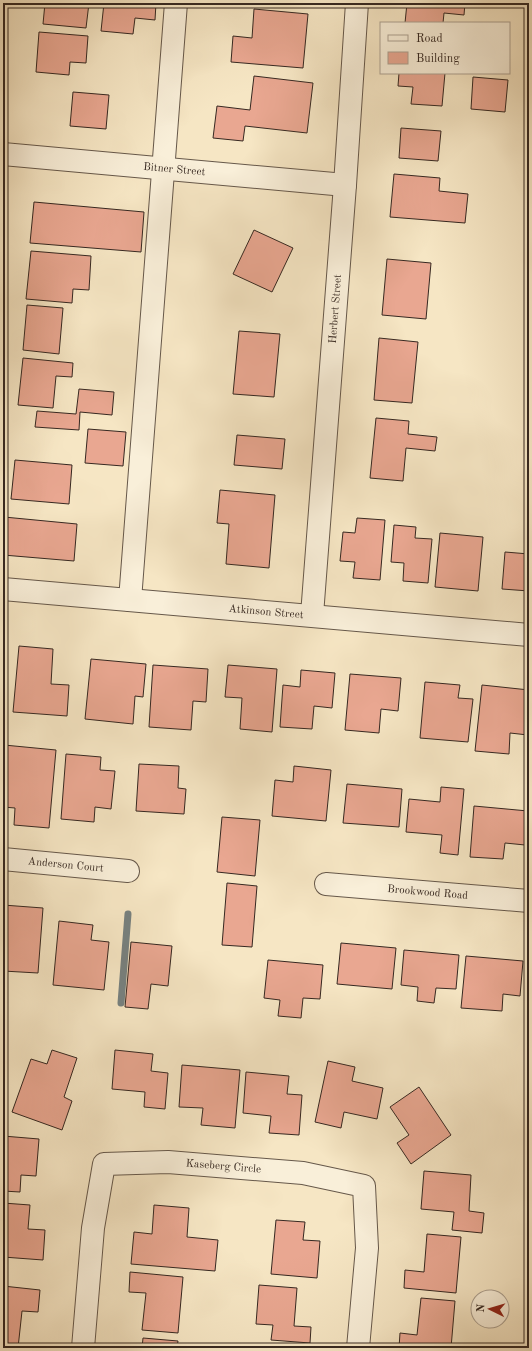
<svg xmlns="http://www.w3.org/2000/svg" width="532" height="1351" font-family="'Old Standard TT',serif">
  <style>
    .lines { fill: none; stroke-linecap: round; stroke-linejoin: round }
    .stream { stroke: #778180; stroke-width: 7 }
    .building { fill: #e9a791; stroke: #362821 }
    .minor-casing { stroke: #66584a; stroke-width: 24 }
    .minor { stroke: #f9efd9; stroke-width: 22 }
    .labels { text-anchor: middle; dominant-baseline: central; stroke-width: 3.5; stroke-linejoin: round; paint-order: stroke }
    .street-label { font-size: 11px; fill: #362821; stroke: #f9efd9 }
  </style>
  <rect width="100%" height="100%" fill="#f6e6c4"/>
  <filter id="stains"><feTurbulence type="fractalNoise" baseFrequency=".005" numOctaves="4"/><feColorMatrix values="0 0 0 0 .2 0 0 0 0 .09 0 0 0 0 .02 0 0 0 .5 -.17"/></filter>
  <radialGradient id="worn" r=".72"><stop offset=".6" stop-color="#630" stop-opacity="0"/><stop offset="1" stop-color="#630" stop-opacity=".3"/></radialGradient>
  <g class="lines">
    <path class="stream" d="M121,1003L128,914"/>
  </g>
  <path class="building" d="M45,3H89L86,28L43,24Z
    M104,3H156L155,20L135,18L133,34L101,31Z
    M262,3H288V5Z
    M407,3H465L464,15L444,13L443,23H405Z
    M254,9L308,14L303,68L231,62L233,36L252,38Z
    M39,32L88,36L86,63L70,62L69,75L36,72Z
    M399,73H445L442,106L411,104L413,87L398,86Z
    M254,76L313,83L307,133L245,126L243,141L213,138L217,106L250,110Z
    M473,77L508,80L505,112L471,109Z
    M73,92L109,95L106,129L70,126Z
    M401,128L441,131L438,161L399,158Z
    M394,174L440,178L439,191L468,194L465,223L390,217Z
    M34,202L144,212L141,252L30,243Z
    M254,230L293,248L272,292L233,274Z
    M31,251L91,256L89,290L73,289L72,303L26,299Z
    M387,259L431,263L426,319L382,315Z
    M27,305L63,308L59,354L23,350Z
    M239,331L280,334L274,397L233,394Z
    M379,338L418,342L412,403L374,400Z
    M23,358L73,363L72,377L56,376L53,408L18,405Z
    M79,389L114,392L112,415L80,412L79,430L35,427L37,411L76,414Z
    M376,418L409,421L408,434L437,437L435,451L406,448L403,481L370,478Z
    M88,429L126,432L123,466L85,463Z
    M237,435L285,439L282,469L234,465Z
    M15,460L72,465L69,504L11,499Z
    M220,490L275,495L269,568L226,564L229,524L217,523Z
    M4,517L77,524L74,561L3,555Z
    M357,518L385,520L380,580L353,578L355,562L340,561L343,532L355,533Z
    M394,525L416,527L415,538L432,539L428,583L403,581L404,563L391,562Z
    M440,533L483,537L478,591L435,587Z
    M505,552L529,554V591L502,589Z
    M19,646L53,649L51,684L69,685L67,716L13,712Z
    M91,659L146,664L143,697L135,696L133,724L85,719Z
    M153,665L208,669L206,702L193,701L191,730L149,727Z
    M228,665L277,669L272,732L240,729L242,698L225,697Z
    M301,670L335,673L332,708L314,706L312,729L280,727L283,685L300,687Z
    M350,674L401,678L398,711L381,709L379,733L345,730Z
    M425,682L460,685L458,698L473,699L468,742L420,738Z
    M482,685L529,690L528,735L510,733L509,754L475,751Z
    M4,745L56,750L49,828L14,825L15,808L3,807Z
    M66,754L101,757L100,770L115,771L111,809L95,807L94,822L61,819Z
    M139,764L179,766L178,788L186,789L184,814L136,811Z
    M294,766L331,770L326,821L272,816L275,780L293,782Z
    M347,784L402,789L399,827L343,823Z
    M441,787L464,789L458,855L440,853L442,835L406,832L409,799L440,802Z
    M474,806L528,811L525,845L505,843L503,859L470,857Z
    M222,817L260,820L255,876L217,872Z
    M227,883L257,886L252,947L222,945Z
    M3,905L43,908L38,973L3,971Z
    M59,921L93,925L91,940L109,942L104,990L53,985Z
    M131,942L172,946L168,986L151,984L148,1009L125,1007Z
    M341,943L396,948L392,989L337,984Z
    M404,950L459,955L456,989L436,988L434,1003L417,1001L418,987L401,985Z
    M466,956L523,961L520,996L503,994L502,1011L461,1008Z
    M268,960L323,965L320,999L303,998L301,1018L278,1016L280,1000L264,998Z
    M52,1050L77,1058L64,1097L72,1101L62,1130L12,1112L31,1059L47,1064Z
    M115,1050L153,1054L151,1071L168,1073L165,1109L144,1107L145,1092L112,1089Z
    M328,1061L355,1067L352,1081L383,1088L377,1119L344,1112L341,1128L315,1122Z
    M182,1065L240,1070L235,1128L201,1125L203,1108L179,1107Z
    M246,1072L289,1076L287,1094L302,1095L299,1135L269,1133L271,1116L243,1113Z
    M419,1087L451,1135L411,1164L397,1143L409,1135L390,1107Z
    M3,1136L39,1139L36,1176L21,1175L20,1192L3,1191Z
    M424,1171L471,1175L469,1211L484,1213L482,1233L452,1230L454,1212L421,1209Z
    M3,1203L30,1205L28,1229L45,1230L43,1260L3,1257Z
    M154,1205L189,1208L187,1237L218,1240L215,1271L131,1264L134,1232L152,1234Z
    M276,1220L305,1222L303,1240L320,1241L317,1278L271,1274Z
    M427,1234L461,1237L456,1293L404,1288L405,1270L424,1272Z
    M130,1272L183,1277L178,1333L142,1330L146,1293L129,1292Z
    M259,1285L297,1288L294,1326L311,1327L310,1343L271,1340L273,1325L256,1324Z
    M3,1286L40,1290L38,1312L22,1311L18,1348H3Z
    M421,1298L455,1301L451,1348H399L400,1333L417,1335Z
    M143,1338L178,1341L177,1348H142Z"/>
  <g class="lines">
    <g class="minor-casing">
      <g id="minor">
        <path id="s1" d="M3,154L345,185"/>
        <path id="s2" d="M3,589L529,635"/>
        <path d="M130,600L176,3"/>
        <path id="s3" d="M312,615L345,185L357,3"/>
        <path id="s4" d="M3,859L128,871"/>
        <path id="s5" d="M326,884L529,901"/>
        <path id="s6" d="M83,1348L93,1228L104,1164L168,1162L303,1173L364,1186L367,1248L358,1348"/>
      </g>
    </g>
    <use href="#minor" class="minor"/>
  </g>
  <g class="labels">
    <g class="street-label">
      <text stroke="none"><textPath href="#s1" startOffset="172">Bitner Street</textPath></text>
      <text stroke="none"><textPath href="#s3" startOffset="307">Herbert Street</textPath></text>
      <text stroke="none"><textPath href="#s2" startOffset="264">Atkinson Street</textPath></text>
      <text stroke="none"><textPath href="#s4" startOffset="63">Anderson Court</textPath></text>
      <text stroke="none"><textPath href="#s5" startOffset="102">Brookwood Road</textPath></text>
      <text stroke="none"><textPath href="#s6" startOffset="305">Kaseberg Circle</textPath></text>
    </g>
  </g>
  <rect width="532" height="1351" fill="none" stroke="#f6e6c4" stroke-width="16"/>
  <rect x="4" y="4" width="524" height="1343" fill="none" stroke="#362821" stroke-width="2"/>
  <rect x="8" y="8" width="516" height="1335" fill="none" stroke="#362821"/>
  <rect x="380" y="22" width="130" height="52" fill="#f9efd9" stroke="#ab9f8f"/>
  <rect x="388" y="35" width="20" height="6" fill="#f9efd9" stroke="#ab9f8f"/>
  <text x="416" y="42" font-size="12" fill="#362821">Road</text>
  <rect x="388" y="52" width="20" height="12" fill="#e9a791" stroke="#ab9f8f"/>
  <text x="416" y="62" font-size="12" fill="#362821">Building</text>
  <g transform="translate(490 1309) rotate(275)"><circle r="19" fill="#f9efd9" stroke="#ab9f8f"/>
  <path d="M0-3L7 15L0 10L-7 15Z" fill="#8f2418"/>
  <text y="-6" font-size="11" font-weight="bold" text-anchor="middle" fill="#362821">N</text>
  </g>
  <rect width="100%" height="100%" filter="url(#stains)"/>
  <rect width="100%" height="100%" fill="url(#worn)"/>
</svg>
